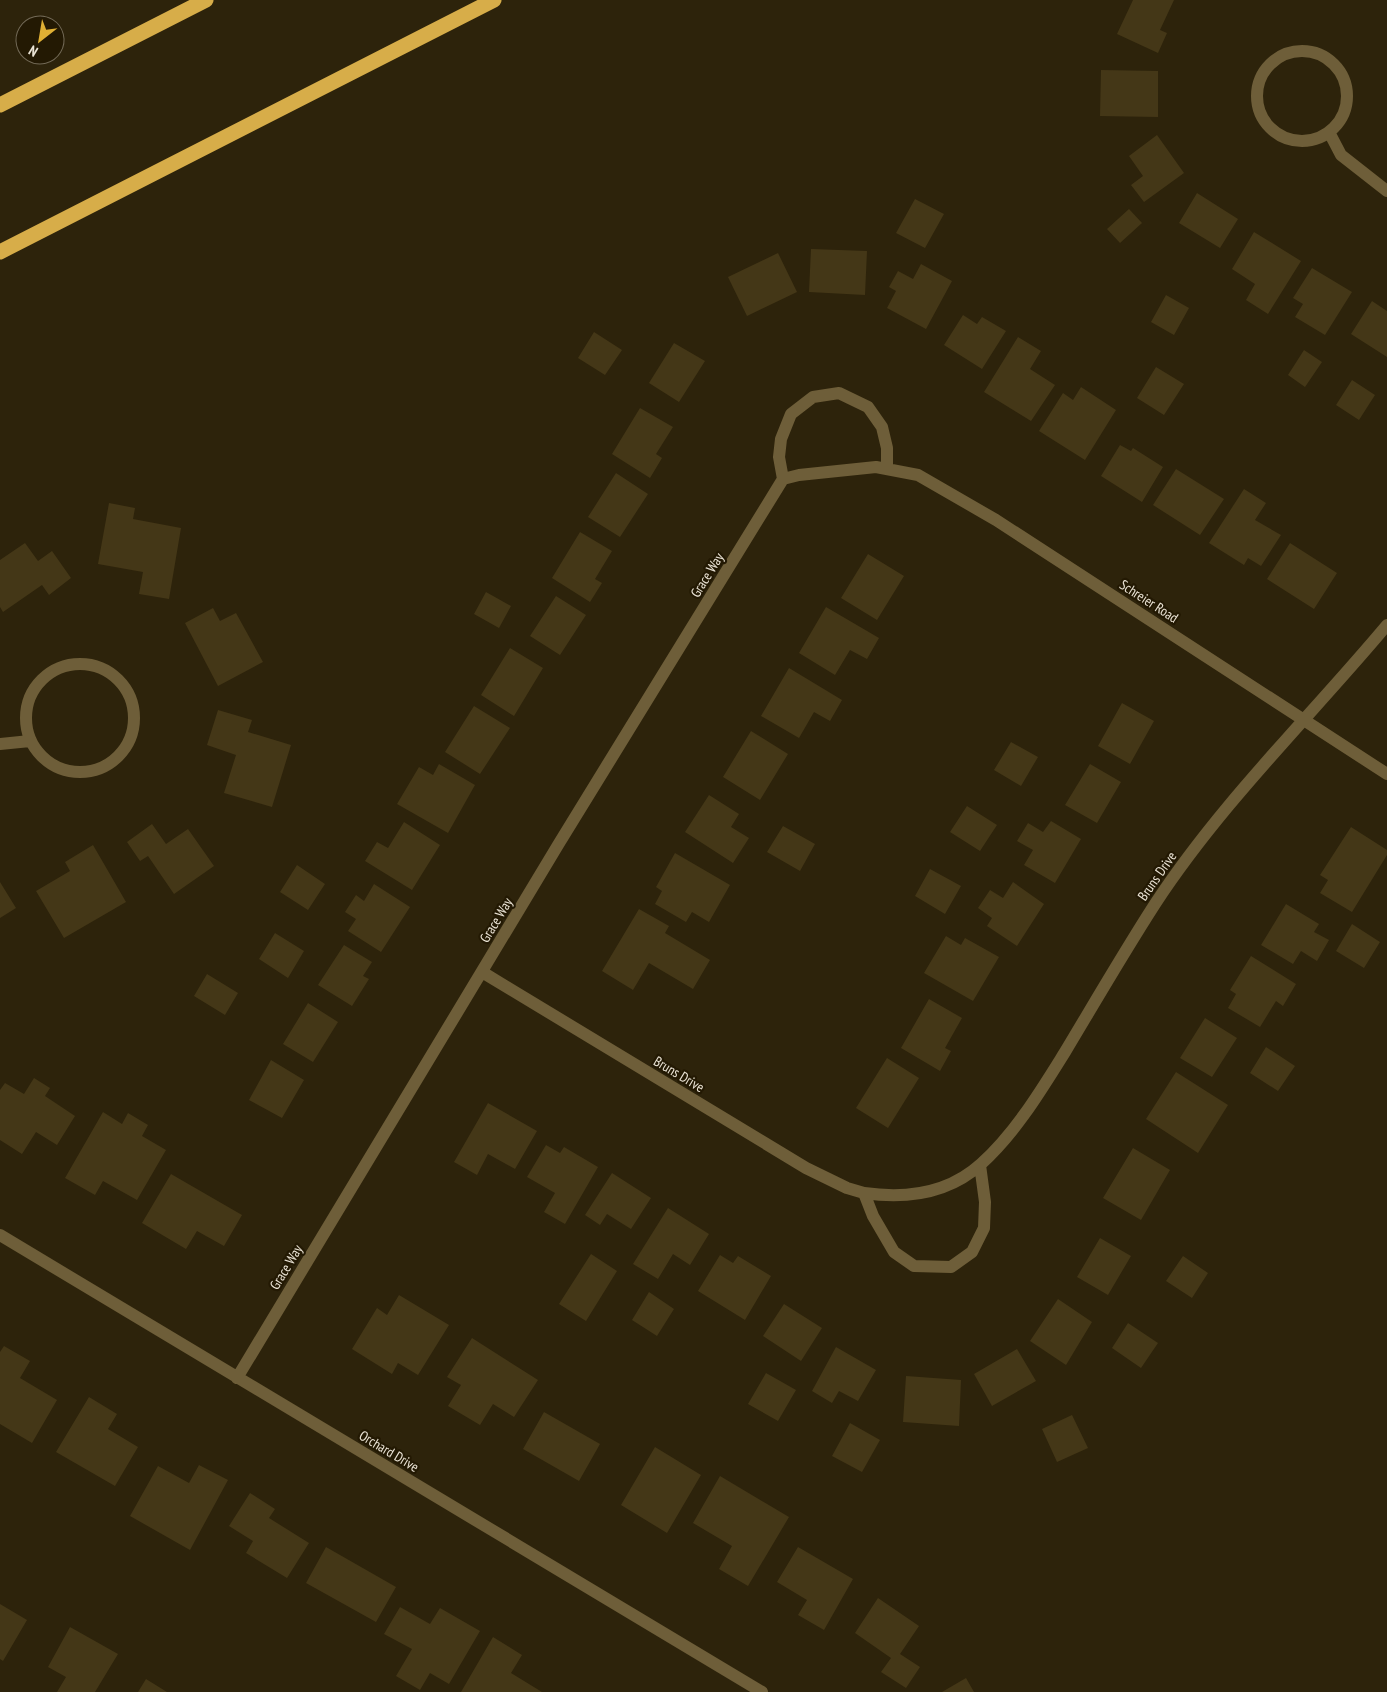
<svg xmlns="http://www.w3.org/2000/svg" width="1387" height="1692" font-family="'PT Sans Narrow',sans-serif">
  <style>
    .building { fill: #443717 }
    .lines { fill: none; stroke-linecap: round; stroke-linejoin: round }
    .minor { stroke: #6e5e39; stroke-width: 12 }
    .highway { stroke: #d7ad49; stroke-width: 15 }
    .labels { text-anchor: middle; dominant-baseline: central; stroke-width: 4.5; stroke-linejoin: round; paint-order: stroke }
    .street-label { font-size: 14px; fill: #ebe4d6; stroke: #231903 }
  </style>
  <rect width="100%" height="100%" fill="#2d230b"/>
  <path class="building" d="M1133,0H1174L1160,30L1167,33L1158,53L1117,34Z
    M1101,70L1158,71V117L1100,116Z
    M1157,135L1184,173L1144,202L1131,185L1143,176L1129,156Z
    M1197,193L1238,219L1220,248L1179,223Z
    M915,199L944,214L925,248L896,233Z
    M1129,209L1142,223L1120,243L1107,229Z
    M1254,232L1301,261L1268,314L1246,300L1255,284L1232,269Z
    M811,249L867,251L865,295L809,292Z
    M778,253L797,292L747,316L728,277Z
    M921,264L952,281L926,329L887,308L896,291L889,287L898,271L913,279Z
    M1312,268L1352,292L1325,335L1295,317L1303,304L1293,298Z
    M1166,295L1189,308L1174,335L1151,322Z
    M1372,301L1387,311V357L1351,334Z
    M963,315L977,324L982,317L1006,331L982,369L944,345Z
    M594,332L622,350L605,375L578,358Z
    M1018,337L1041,351L1030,369L1055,385L1031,421L984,392Z
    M674,343L705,361L679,402L649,383Z
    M1304,350L1322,362L1305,387L1288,375Z
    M1156,367L1184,384L1164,415L1137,398Z
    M1352,380L1375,395L1359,420L1336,405Z
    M1081,387L1116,410L1085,460L1039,431L1063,393L1073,400Z
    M640,408L673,427L656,454L662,458L650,478L612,454Z
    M1120,445L1131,451L1133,448L1163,467L1142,502L1101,476Z
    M1176,469L1224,499L1200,535L1153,505Z
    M616,473L648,494L620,537L588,517Z
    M1244,489L1266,503L1255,520L1281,535L1261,566L1248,558L1244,565L1209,543Z
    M109,503L135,508L133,519L181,528L169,599L139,594L143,572L98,564Z
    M580,532L612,551L595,579L602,583L590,602L552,578Z
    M25,543L38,561L52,551L71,578L49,595L42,585L3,612L0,607V560Z
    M1290,543L1337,573L1314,609L1267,579Z
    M868,554L904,576L877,620L841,598Z
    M486,592L511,606L499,628L474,614Z
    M556,596L586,615L560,655L530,636Z
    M826,607L879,638L867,659L850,650L835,675L799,653Z
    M213,608L220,621L236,613L263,662L218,686L185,623Z
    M510,648L543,668L514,716L481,695Z
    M789,668L842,700L830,721L814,712L799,738L761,716Z
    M1122,703L1154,721L1130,764L1098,746Z
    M474,706L510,728L480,774L445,752Z
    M218,710L252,720L248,732L291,745L272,807L224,793L236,755L207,745Z
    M751,731L788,754L760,800L723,777Z
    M1011,742L1038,757L1021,786L994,770Z
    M439,764L475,785L448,833L397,804L419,767L433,775Z
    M1090,764L1121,782L1097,823L1065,805Z
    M709,795L739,814L731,827L749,838L733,863L685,832Z
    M967,806L997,825L980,851L950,832Z
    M1051,821L1081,839L1055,883L1024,865L1033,850L1017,841L1028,823L1043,832Z
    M404,822L440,845L412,890L365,861L377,842L388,848Z
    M152,824L166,844L188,829L214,866L174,894L148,856L140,861L127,842Z
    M783,826L815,844L800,871L767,852Z
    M1351,827L1387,850V855L1352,912L1320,893L1328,880L1320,875Z
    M93,845L126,902L64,938L36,891L70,871L65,862Z
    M675,853L730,885L709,922L692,912L686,922L655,904L662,891L656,887Z
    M297,865L325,884L308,910L280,892Z
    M930,869L961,886L945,914L915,896Z
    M0,882L16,908L0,918Z
    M1013,882L1044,904L1017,946L987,926L992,918L978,908L990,890L1003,898Z
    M374,884L410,907L381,952L348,931L356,919L345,912L356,895L364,901Z
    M1286,904L1319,924L1314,932L1329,940L1317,961L1301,951L1293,964L1261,945Z
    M639,909L669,926L665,933L710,960L693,989L649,963L633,990L602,971Z
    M1352,924L1380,942L1364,968L1336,951Z
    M275,933L304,951L288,978L259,959Z
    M946,936L961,945L965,938L999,957L973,1001L924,973Z
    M344,945L372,962L363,976L369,979L352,1006L318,985Z
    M1251,956L1296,984L1283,1006L1276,1001L1260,1027L1228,1008L1236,994L1230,990Z
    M207,974L238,993L225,1015L194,996Z
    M929,999L962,1018L945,1048L951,1051L940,1071L901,1048Z
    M308,1003L338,1022L313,1062L283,1044Z
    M1205,1018L1237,1038L1212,1077L1180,1058Z
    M1266,1047L1295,1066L1278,1091L1250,1073Z
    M887,1058L919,1078L888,1128L856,1108Z
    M271,1060L304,1080L282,1118L249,1100Z
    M1176,1072L1228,1105L1198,1153L1146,1119Z
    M34,1078L50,1088L45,1096L75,1116L57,1145L36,1132L22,1154L0,1140V1090L5,1083L24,1094Z
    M488,1103L537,1131L515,1169L488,1154L477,1175L454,1162Z
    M103,1112L122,1124L128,1113L148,1125L142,1136L166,1150L137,1200L103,1181L95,1195L65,1178Z
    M546,1145L560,1153L564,1147L598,1167L565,1224L544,1212L555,1193L527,1177Z
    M1133,1148L1170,1170L1141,1220L1103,1198Z
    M612,1173L651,1198L631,1229L607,1214L600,1225L585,1215Z
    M171,1174L242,1215L224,1246L197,1231L186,1249L142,1223Z
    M668,1208L709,1234L690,1265L673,1254L658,1279L633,1264Z
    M1100,1238L1131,1256L1108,1295L1077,1277Z
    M591,1254L617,1271L586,1321L559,1304Z
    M720,1255L733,1263L738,1256L771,1276L745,1320L698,1291Z
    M1183,1256L1208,1273L1192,1298L1166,1281Z
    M649,1292L674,1309L657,1336L632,1320Z
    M399,1295L449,1325L418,1375L398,1363L392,1374L352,1349L377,1308L387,1315Z
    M1058,1299L1092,1322L1066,1365L1030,1341Z
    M784,1304L822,1328L801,1361L763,1336Z
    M1128,1323L1158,1343L1141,1368L1112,1348Z
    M472,1338L538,1380L514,1417L493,1404L480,1425L448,1406L461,1385L447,1377Z
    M4,1346L30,1361L20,1378L57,1400L32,1443L0,1424V1352Z
    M836,1347L876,1370L858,1401L839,1391L832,1403L812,1391Z
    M1017,1349L1036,1381L992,1406L974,1374Z
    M766,1373L796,1390L778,1421L748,1404Z
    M906,1376L961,1380L959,1426L903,1422Z
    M89,1397L117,1414L108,1429L138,1447L115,1486L56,1452Z
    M544,1412L600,1444L579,1481L523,1449Z
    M1072,1415L1088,1448L1057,1462L1042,1429Z
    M850,1423L880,1440L862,1472L832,1456Z
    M655,1447L701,1475L667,1533L621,1505Z
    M199,1465L228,1480L190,1550L130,1516L158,1466L189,1483Z
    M720,1476L789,1517L748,1586L719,1569L732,1546L693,1523Z
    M250,1493L275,1509L269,1518L309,1543L287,1578L246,1553L253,1541L229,1526Z
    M326,1547L396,1587L376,1622L306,1583Z
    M798,1547L853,1579L824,1630L798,1615L807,1600L777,1582Z
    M878,1598L919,1626L900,1654L920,1667L906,1688L881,1672L891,1658L855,1633Z
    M0,1604L27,1620L3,1661L0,1659Z
    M400,1607L430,1624L440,1608L480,1631L449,1684L430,1673L420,1690L396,1676L412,1649L384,1634Z
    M70,1627L118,1654L95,1692H57L66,1677L48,1667Z
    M493,1637L522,1655L511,1673L542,1692H461Z
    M966,1678L974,1692H942Z
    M146,1679L167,1692H138Z"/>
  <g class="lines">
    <path class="minor" d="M1257 96a45 45 0 1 1 90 0a45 45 0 1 1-90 0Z
      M1329,132L1341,155L1387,191
      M783,479L799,475L876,467L918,475L996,520L1387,774
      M783,479L779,457L781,439L791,414L813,397L839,393L868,407L882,427L887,448V469
      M26 718a54 54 0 1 1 108 0a54 54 0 1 1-108 0Z
      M0,744L30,741
      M482,972L806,1168L847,1188L864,1193L873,1216L894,1252L914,1266L951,1267L972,1252L984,1228L985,1202L980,1165
      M864,1193C906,1199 948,1194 981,1164C1016,1132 1040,1092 1065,1052C1095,1002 1124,952 1155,904C1221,803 1310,717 1387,625
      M0,1235L762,1692
      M237,1378L558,845L783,479"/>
    <path class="highway" d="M0,105L206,0
      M0,252L494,0"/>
  </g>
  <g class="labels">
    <g class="street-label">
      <text transform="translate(707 575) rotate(-58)">Grace Way</text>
      <text transform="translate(1149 601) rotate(33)">Schreier Road</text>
      <text transform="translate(1157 876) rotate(-55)">Bruns Drive</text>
      <text transform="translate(496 920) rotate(-59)">Grace Way</text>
      <text transform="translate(679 1074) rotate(31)">Bruns Drive</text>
      <text transform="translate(286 1267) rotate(-59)">Grace Way</text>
      <text transform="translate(389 1451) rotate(31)">Orchard Drive</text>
    </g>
  </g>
  <g transform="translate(40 40) rotate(211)"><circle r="24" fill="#231903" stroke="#736a57"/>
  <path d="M0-4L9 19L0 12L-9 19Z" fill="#e0b034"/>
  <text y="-8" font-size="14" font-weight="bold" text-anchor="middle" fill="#ebe4d6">N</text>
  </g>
</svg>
